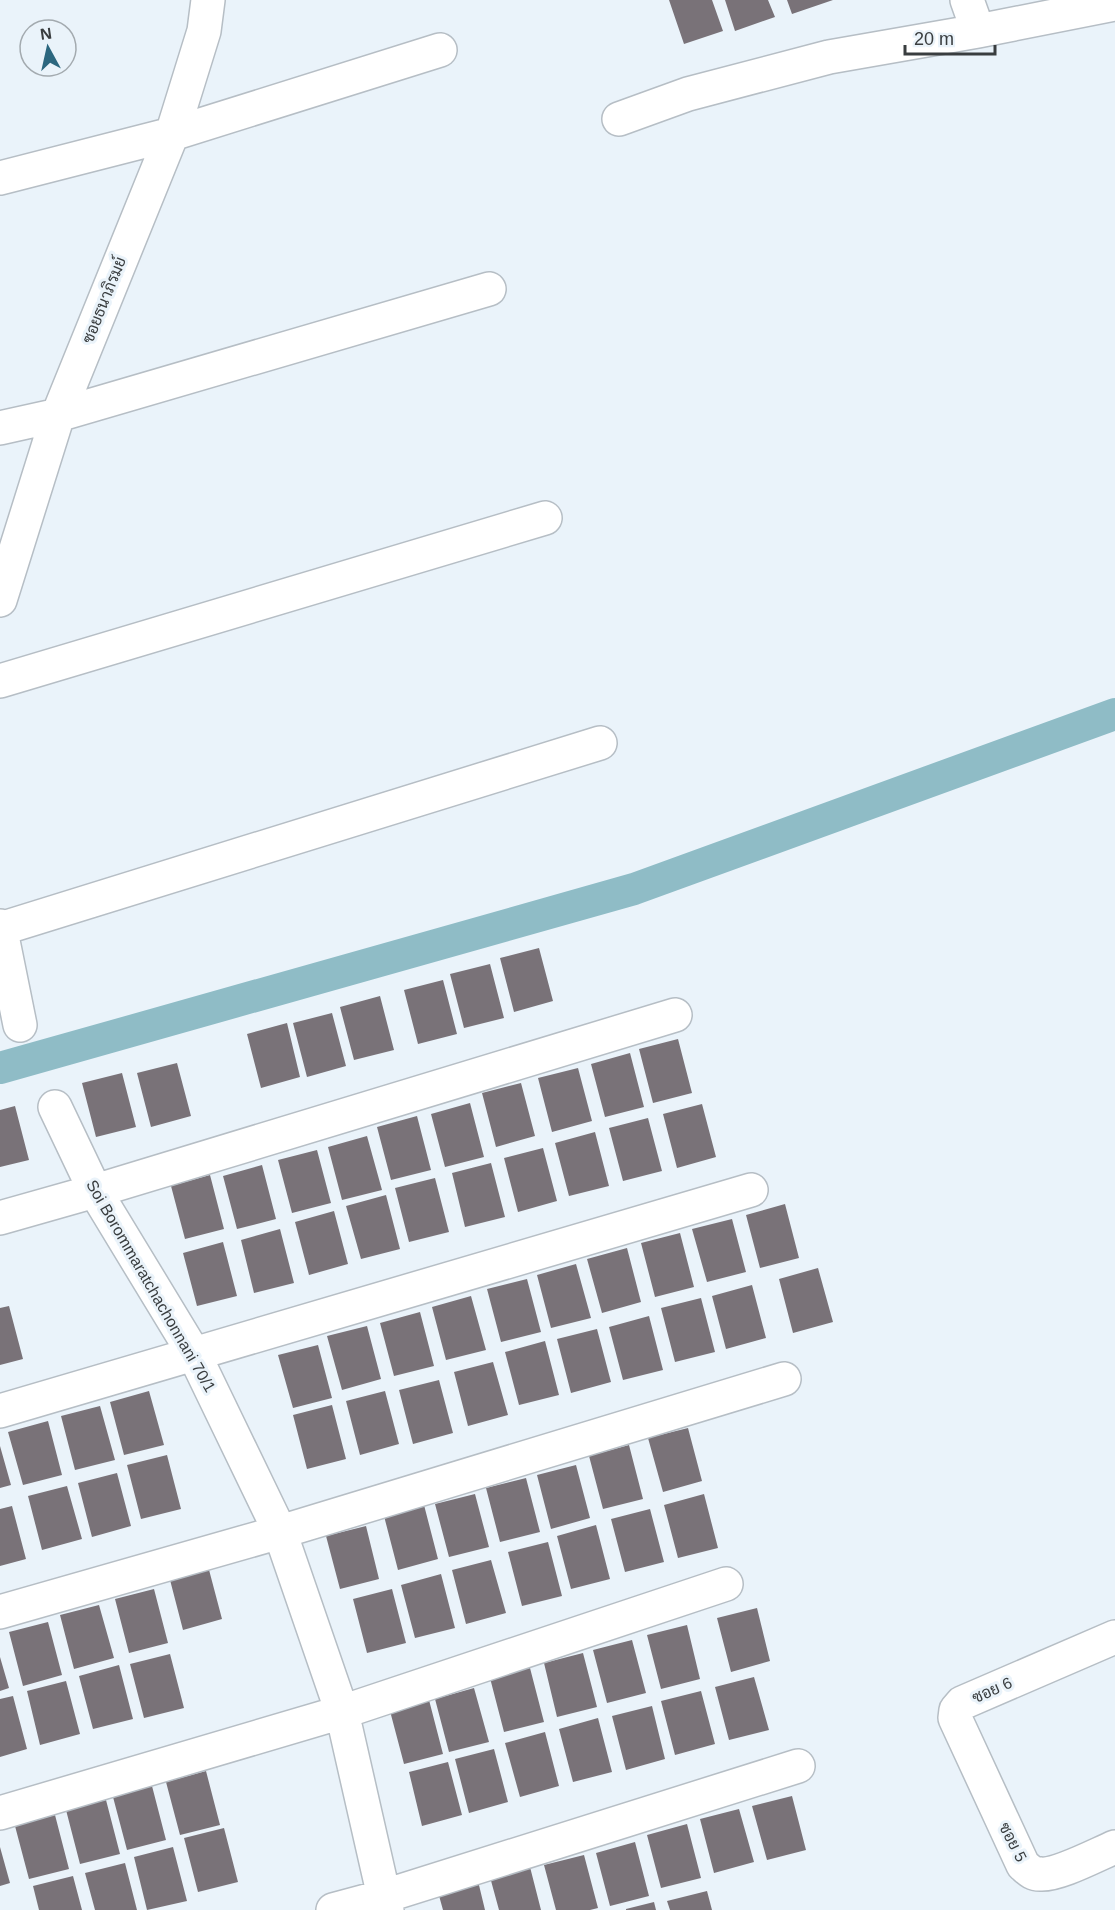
<svg xmlns="http://www.w3.org/2000/svg" width="1115" height="1910" font-family="Helvetica,Sarabun,sans-serif">
  <style>
    .lines { fill: none; stroke-linecap: round; stroke-linejoin: round }
    .canal { stroke: #8fbcc6; stroke-width: 32 }
    .building { fill: #797278 }
    .street-casing { stroke: #b6bec5; stroke-width: 36 }
    .street { stroke: #fff; stroke-width: 33 }
    .labels { text-anchor: middle; dominant-baseline: central; stroke-width: 6; stroke-linejoin: round; paint-order: stroke }
    .street-label { font-size: 16px; fill: #393d3f; stroke: #eaf3fa }
  </style>
  <rect width="100%" height="100%" fill="#eaf3fa"/>
  <g class="lines">
    <path class="canal" d="M0,1068L634,889L1115,714"/>
  </g>
  <path class="building" d="M669,0H712L723,31L684,44Z
    M725,0H768L775,17L735,31Z
    M787,0H833L792,14Z
    M539,948L553,1001L514,1012L500,958Z
    M490,964L504,1018L464,1028L450,974Z
    M443,980L457,1034L418,1044L404,990Z
    M380,996L394,1050L354,1060L340,1007Z
    M332,1013L346,1066L307,1077L293,1023Z
    M287,1023L300,1077L261,1088L247,1034Z
    M678,1039L692,1093L653,1103L639,1049Z
    M630,1053L644,1107L605,1117L591,1064Z
    M177,1063L191,1116L151,1127L137,1073Z
    M578,1068L592,1121L552,1132L538,1078Z
    M122,1073L136,1127L96,1137L82,1083Z
    M521,1083L535,1136L496,1147L482,1093Z
    M470,1103L484,1157L445,1167L431,1114Z
    M702,1104L716,1157L677,1168L663,1114Z
    M15,1106L29,1160L0,1167V1110Z
    M417,1116L431,1170L391,1180L377,1127Z
    M648,1118L662,1171L623,1181L609,1128Z
    M595,1132L609,1186L569,1196L555,1143Z
    M367,1136L382,1190L342,1200L328,1147Z
    M543,1148L557,1201L518,1212L504,1158Z
    M317,1150L331,1203L292,1213L278,1160Z
    M491,1163L505,1217L465,1227L452,1173Z
    M262,1165L276,1219L237,1229L223,1176Z
    M210,1175L224,1229L185,1239L171,1186Z
    M435,1178L449,1232L409,1242L395,1188Z
    M386,1195L400,1249L361,1259L346,1206Z
    M785,1204L799,1258L760,1268L746,1215Z
    M334,1211L348,1264L309,1275L295,1222Z
    M732,1219L746,1272L707,1282L692,1229Z
    M280,1229L294,1283L254,1293L241,1240Z
    M680,1233L694,1287L655,1297L641,1243Z
    M223,1242L237,1296L197,1306L183,1253Z
    M627,1248L641,1302L602,1313L587,1259Z
    M576,1264L591,1318L551,1328L537,1275Z
    M818,1268L833,1322L793,1333L779,1279Z
    M527,1279L541,1332L501,1342L487,1289Z
    M752,1285L766,1338L726,1349L712,1296Z
    M471,1296L486,1350L446,1360L432,1307Z
    M701,1298L715,1352L675,1362L661,1308Z
    M9,1306L23,1359L0,1365V1308Z
    M420,1312L434,1366L394,1376L380,1323Z
    M649,1316L663,1370L623,1380L609,1327Z
    M367,1326L381,1379L342,1390L327,1336Z
    M597,1329L611,1382L571,1393L557,1339Z
    M545,1341L559,1395L519,1405L505,1352Z
    M318,1345L332,1398L293,1408L278,1355Z
    M493,1362L508,1415L468,1426L454,1372Z
    M439,1380L453,1433L413,1444L399,1390Z
    M149,1391L164,1445L124,1455L110,1402Z
    M385,1391L399,1444L360,1455L346,1401Z
    M332,1405L346,1459L307,1469L293,1415Z
    M100,1406L115,1460L75,1470L61,1416Z
    M48,1421L62,1475L23,1485L8,1432Z
    M688,1428L702,1481L663,1492L648,1438Z
    M629,1445L643,1499L603,1509L589,1456Z
    M0,1446L11,1485L0,1488Z
    M167,1455L181,1509L141,1519L127,1465Z
    M576,1465L590,1518L551,1529L537,1475Z
    M117,1473L131,1526L92,1537L78,1483Z
    M526,1478L540,1532L500,1542L486,1488Z
    M67,1486L82,1539L42,1550L28,1496Z
    M475,1494L489,1547L449,1557L435,1504Z
    M704,1494L718,1548L678,1558L664,1505Z
    M424,1505L438,1559L398,1570L384,1516Z
    M12,1506L26,1559L0,1566V1509Z
    M650,1509L664,1562L625,1572L611,1519Z
    M596,1525L610,1579L571,1589L557,1536Z
    M366,1526L379,1579L340,1589L326,1536Z
    M548,1542L562,1596L522,1606L508,1552Z
    M491,1560L506,1613L466,1624L452,1570Z
    M208,1566L222,1619L183,1630L169,1576Z
    M441,1574L455,1628L415,1638L401,1585Z
    M154,1589L168,1643L129,1653L115,1599Z
    M392,1589L406,1643L367,1653L353,1599Z
    M99,1605L114,1658L74,1669L60,1615Z
    M757,1608L770,1661L731,1672L717,1618Z
    M48,1622L62,1675L23,1686L9,1632Z
    M687,1625L700,1679L661,1689L647,1635Z
    M632,1640L646,1693L607,1703L593,1650Z
    M583,1653L597,1707L557,1717L544,1663Z
    M170,1654L184,1708L144,1718L130,1664Z
    M0,1657L9,1688L0,1691Z
    M119,1665L133,1719L93,1729L79,1676Z
    M530,1668L544,1722L504,1732L490,1678Z
    M754,1677L769,1730L729,1740L715,1687Z
    M66,1681L80,1734L40,1745L27,1691Z
    M474,1688L489,1742L449,1752L435,1699Z
    M701,1691L715,1744L675,1755L661,1701Z
    M13,1696L27,1749L0,1757V1699Z
    M429,1700L443,1754L404,1764L390,1711Z
    M652,1706L665,1759L626,1770L612,1716Z
    M598,1718L612,1772L573,1782L559,1729Z
    M545,1732L559,1786L520,1797L505,1743Z
    M494,1749L508,1802L469,1813L455,1759Z
    M448,1762L462,1815L422,1826L409,1772Z
    M206,1771L220,1825L180,1835L166,1782Z
    M152,1786L166,1840L127,1850L113,1797Z
    M792,1796L806,1850L767,1860L752,1806Z
    M106,1800L120,1854L80,1864L66,1810Z
    M739,1809L754,1862L714,1873L700,1819Z
    M55,1815L69,1869L29,1879L15,1826Z
    M687,1824L701,1878L661,1888L647,1835Z
    M224,1828L238,1882L198,1892L184,1838Z
    M635,1842L649,1896L610,1906L596,1853Z
    M0,1847L10,1883L0,1886Z
    M173,1847L187,1901L147,1910L134,1857Z
    M584,1855L598,1908L590,1910H556L544,1865Z
    M125,1863L137,1910H95L85,1873Z
    M530,1867L541,1910H499L490,1877Z
    M73,1876L82,1910H39L33,1886Z
    M478,1881L485,1910H443L438,1892Z
    M707,1891L712,1910H670L667,1901Z
    M654,1902L656,1910H626V1909Z"/>
  <g class="lines">
    <g class="street-casing">
      <path id="street" d="M967,0L978,31
        M619,119L688,94L829,57L978,31L1115,4
        M0,178L172,134L440,50
        M0,428L58,415L489,289
        M0,600L58,415L172,134L204,31L208,0
        M0,681L545,518
        M0,926L20,1025
        M0,929L600,743
        M55,1107L95,1191L194,1354L280,1532L342,1712L387,1910
        M0,1218L95,1191L675,1015
        M0,1411L751,1190
        M0,1612L280,1532L784,1379
        M1115,1637L962,1703L956,1710L955,1718L1023,1865C1029,1870 1032,1874 1040,1874C1057,1876 1098,1854 1115,1847
        M0,1813L342,1712L726,1584
        M333,1910L385,1896L798,1766"/>
    </g>
    <use href="#street" class="street"/>
  </g>
  <g class="labels">
    <g class="street-label">
      <text transform="translate(104 300) rotate(-68)">ซอยธนาภิรมย์</text>
      <text transform="translate(151 1286) rotate(60)">Soi Borommaratchachonnani 70/1</text>
      <text transform="translate(992 1690) rotate(-24)">ซอย 6</text>
      <text transform="translate(1013 1842) rotate(63)">ซอย 5</text>
    </g>
  </g>
  <g transform="translate(48 48) rotate(352)"><circle r="28" fill="#eaf3fa" stroke="#a3aaaf" stroke-width="1.5"/>
  <path d="M0-4.5L10 22L0 15L-10 22Z" fill="#2c677f"/>
  <text y="-9" font-size="16" font-weight="bold" text-anchor="middle" fill="#393d3f">N</text>
  </g>
  <path d="M905 45v9h90v-9" fill="none" stroke="#393d3f" stroke-width="3"/>
  <text x="914" y="45" font-size="18" fill="#393d3f" stroke="#eaf3fa" stroke-width="4.5" paint-order="stroke">20 m</text>
</svg>
